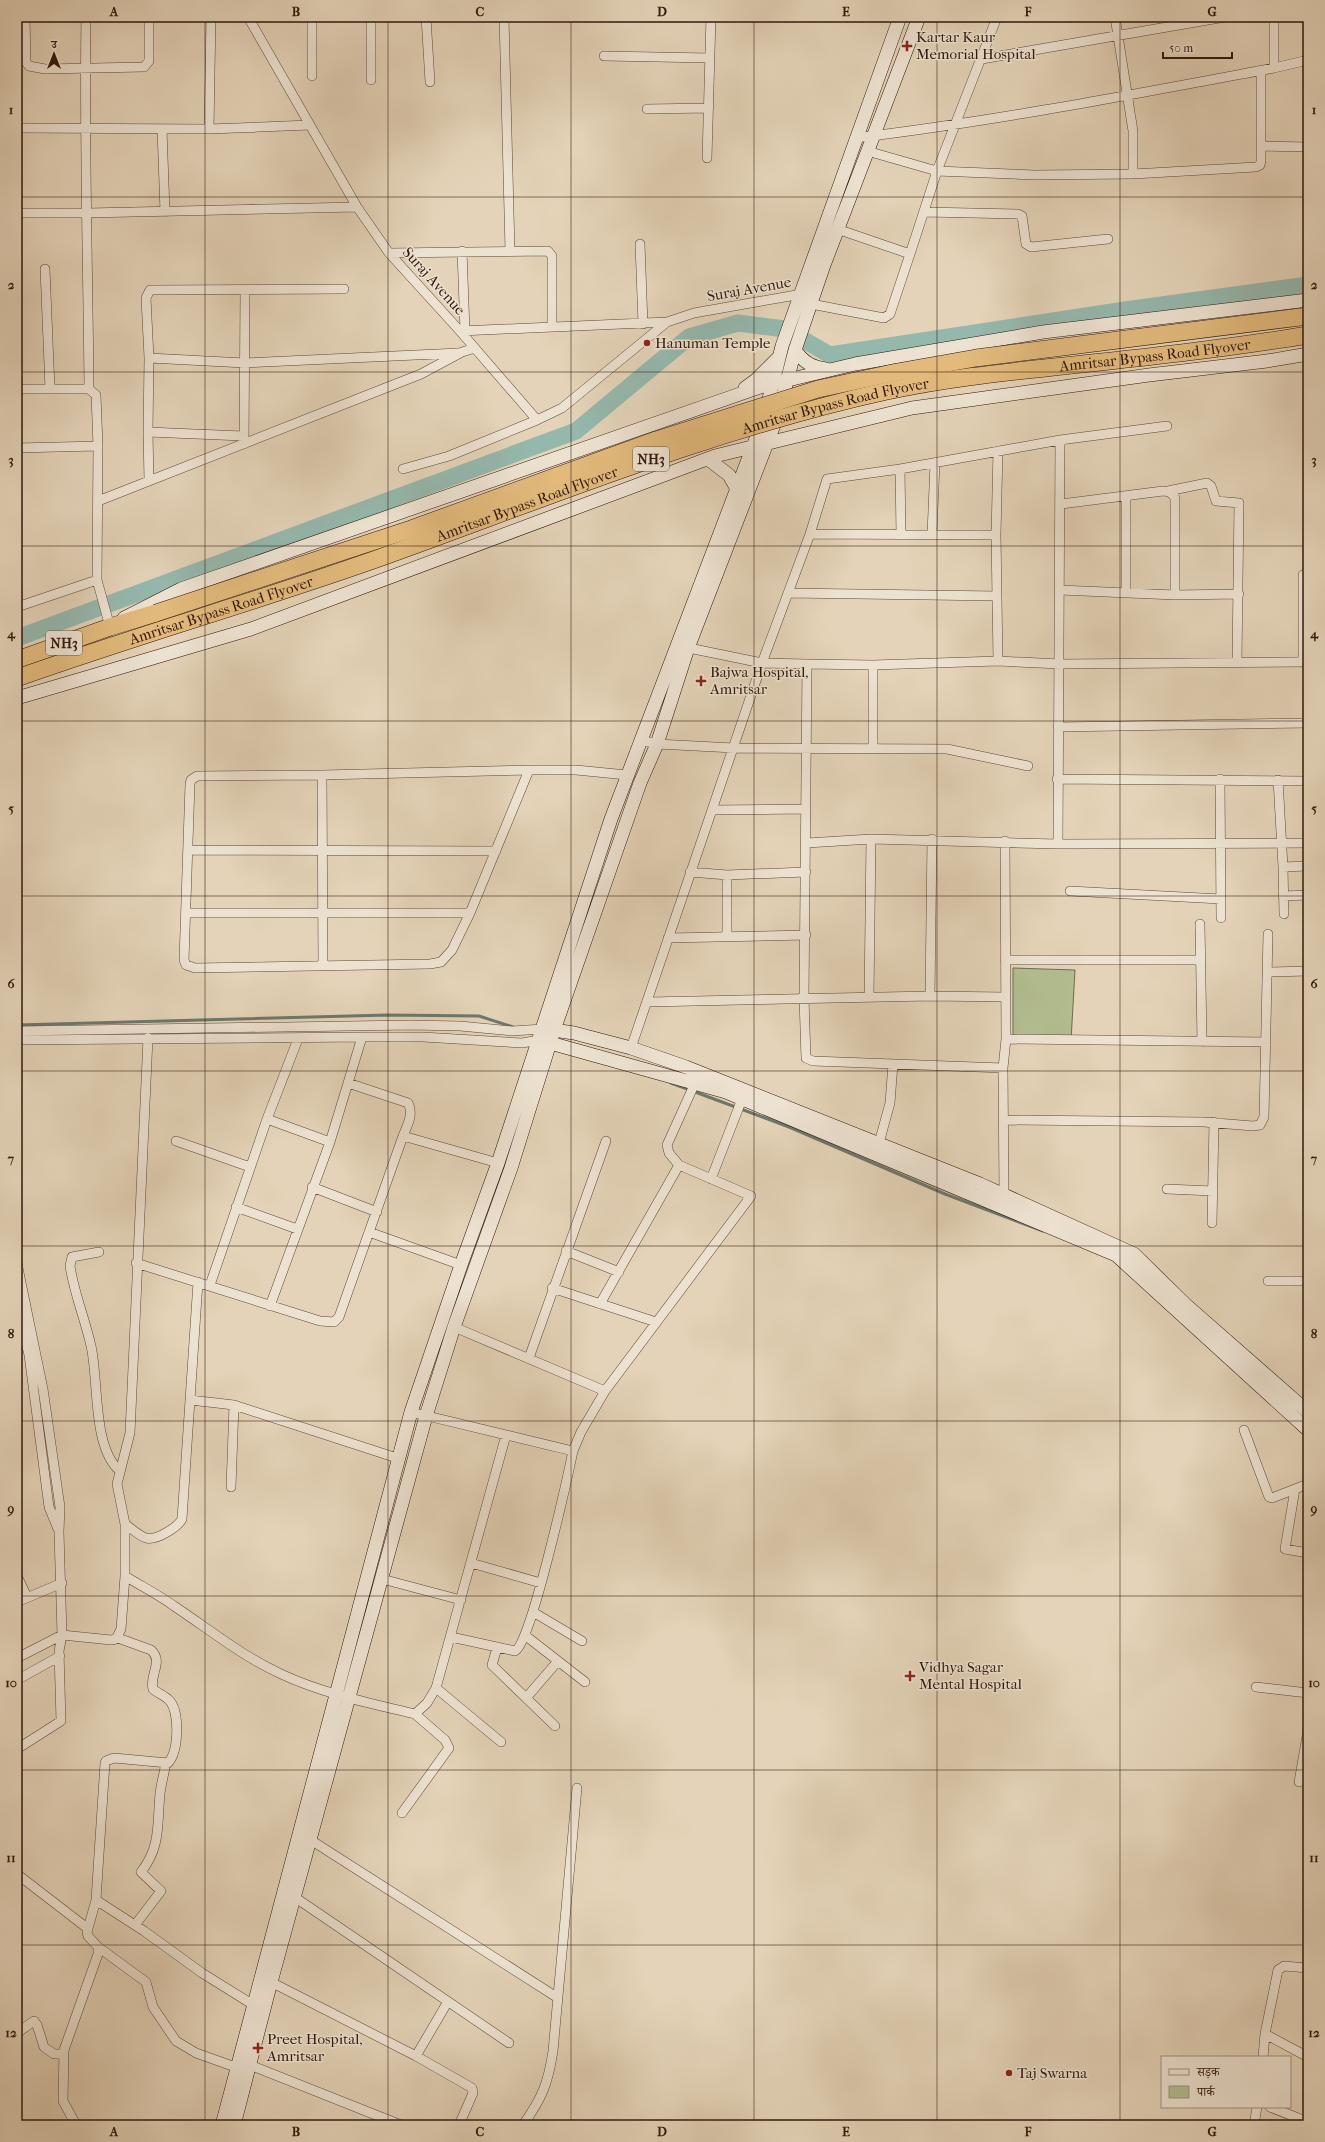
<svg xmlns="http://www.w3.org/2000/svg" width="1325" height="2142" font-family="'IM FELL French Canon','Noto Serif Devanagari',serif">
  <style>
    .green { fill: #b2bd90; stroke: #716a4e }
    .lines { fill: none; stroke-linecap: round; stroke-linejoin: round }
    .stream { stroke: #6d786c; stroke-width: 3 }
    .river { stroke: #95b8ad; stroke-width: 17 }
    .street-casing { stroke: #5d4636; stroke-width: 10 }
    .secondary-casing { stroke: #30170b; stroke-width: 14 }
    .highway-casing { stroke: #30170b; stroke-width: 18 }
    .street { stroke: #ede2d1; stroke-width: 9 }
    .secondary { stroke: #ede2d1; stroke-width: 13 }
    .highway { stroke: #e2ba7c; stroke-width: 17 }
    .highway-bridge-casing { stroke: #30170b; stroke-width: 18; stroke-linecap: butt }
    .highway-bridge { stroke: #e2ba7c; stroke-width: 17 }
    .grid { fill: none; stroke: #30170b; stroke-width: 1; stroke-opacity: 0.55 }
    .poi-dot { fill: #8f2418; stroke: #ede2d1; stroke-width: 1.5 }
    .labels { text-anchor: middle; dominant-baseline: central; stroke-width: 3; stroke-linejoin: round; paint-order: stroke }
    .shield { fill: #ede2d1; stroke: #695446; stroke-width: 1 }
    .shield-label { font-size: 14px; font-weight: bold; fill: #30170b }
    .poi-label { font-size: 15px; fill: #30170b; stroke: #ede2d1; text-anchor: start }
    .street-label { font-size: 15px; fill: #30170b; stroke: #ede2d1 }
    .neatline { fill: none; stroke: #30170b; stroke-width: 1.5 }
    .grid-label { font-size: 13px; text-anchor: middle; font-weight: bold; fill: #30170b }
  </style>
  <rect width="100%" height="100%" fill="#e4d3b8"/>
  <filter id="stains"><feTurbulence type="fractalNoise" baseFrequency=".005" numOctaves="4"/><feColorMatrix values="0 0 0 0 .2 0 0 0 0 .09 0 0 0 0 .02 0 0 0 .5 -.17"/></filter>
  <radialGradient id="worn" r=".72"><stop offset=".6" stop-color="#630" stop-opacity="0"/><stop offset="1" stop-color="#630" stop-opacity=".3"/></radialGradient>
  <path class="green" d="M1013,968L1075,970L1071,1041L1013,1040Z"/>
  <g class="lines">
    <path class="stream" d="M17,1025L388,1015L479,1016L513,1027
      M671,1083L789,1127L945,1194L1043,1231"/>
    <path class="river" d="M17,638L576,431L689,337L738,323L785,329L830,355L1125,310L1308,285"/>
    <g class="street-casing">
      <path id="street" d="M25,17L26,62L29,66L45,69L144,67L149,61V17
        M86,17C84,141 88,265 89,389
        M248,17L357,207L389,253L460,331L667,322L694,313L802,294
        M312,17V76
        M371,17V80
        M426,17L430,82
        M504,17L510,251
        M1115,17L1133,131V174
        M1274,17V68
        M604,56L710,58
        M982,59L1225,17
        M647,109L709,108
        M17,128L209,129L310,125
        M162,129L165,212
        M209,129L211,17
        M855,138C996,121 1135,94 1274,68L1308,60
        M1261,146L1308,147
        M867,151L937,171L1035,175L1133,174L1256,167L1260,165L1261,161V71
        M707,158L711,17
        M925,212L1018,214L1022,216L1026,244L1031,247L1108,239
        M17,213H88L357,207
        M837,229L910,254L937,171L997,17
        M640,244L643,324
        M462,251L465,331
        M389,253L548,251L552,256V327
        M45,269L50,389
        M811,304L884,318L890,314L910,254
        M460,331L537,420L562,408L667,322
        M149,358L245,363L459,353
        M17,389H89L96,395L98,446L97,580L110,627
        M148,432L149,358L146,298L150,290L344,289
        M244,444L245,291
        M17,448L98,446
        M998,451L996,535L998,661
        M403,469L449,456L537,420
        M900,469L901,534
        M149,481L148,432L243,436
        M1168,491L1207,483L1211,486L1216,501L1239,503L1237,662
        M1126,496V593
        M98,501L421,374L462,352L475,348
        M1061,504L1163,491C1169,491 1172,493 1175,498V595
        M810,534L996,535
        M932,534L935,463
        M1303,575V662
        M1060,590L1175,595L1239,594
        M788,593L997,596
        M17,607L97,580
        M684,647L762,663L807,664L873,665L998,661L1060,664L1308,662
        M807,664L804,998L806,1058L813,1061L1003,1068
        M1058,727L1308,723
        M640,740L657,744L734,748L947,749L1028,766
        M873,748V665
        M529,770L470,913L452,950L441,962L430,964L195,968L186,965L184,960L190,784L191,780L197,776L322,775L529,770H576L627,775
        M322,775L323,966
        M1057,779L1308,781
        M1220,779L1221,918
        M1278,780L1283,867L1284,914
        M713,810L806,809
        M807,843L871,839L1058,844L1308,843
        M1058,844L1060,440
        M189,850L496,851
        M1283,867L1308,866
        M690,872L727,875L806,872
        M727,875V936
        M1070,891L1221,899
        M1283,896L1308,895
        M186,913H470
        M1200,924L1202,1042
        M668,938L806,935
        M1005,960H1201
        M1267,972L1308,971
        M930,996L932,839
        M869,997L871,839
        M648,1002L930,996L1005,997
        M17,1031L411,1025L460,1026L512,1031L543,1029
        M362,1037L348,1083L408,1103C414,1114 407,1126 403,1136
        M148,1038L130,1433L117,1484L125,1524V1576C141,1586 159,1595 174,1606C210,1630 242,1656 281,1674C324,1694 370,1703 415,1714L427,1703L436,1688L506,1435
        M298,1039L267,1119L330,1142
        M1006,1039L1266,1042
        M17,1040L362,1037H423L522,1043L539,1040
        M631,1048L762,663L810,534L827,479L900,469L1060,440L1167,426
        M1005,1120L1204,1122L1253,1126L1260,1125L1264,1117L1268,934
        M176,1141L250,1167
        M879,1143L890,1103L893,1064
        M711,1179L742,1099
        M312,1187L377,1212
        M1167,1189L1213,1191
        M1004,1195L1003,1068L1006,1039L1005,841
        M236,1207L297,1229
        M1212,1223L1214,1122
        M369,1232L461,1265
        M566,1251L619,1272
        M99,1252L72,1257L70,1266C74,1293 85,1319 91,1346C99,1380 92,1448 120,1471
        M17,1263L43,1389L60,1507L59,1532L62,1635L59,1651L61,1721L17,1749
        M136,1263L320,1321L334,1322L339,1317L403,1136L498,1163
        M1268,1281H1308
        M198,1282L190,1400L234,1405L400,1459
        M210,1285L267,1119
        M552,1288L656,1322
        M17,1304L29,1355L49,1507L58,1529
        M600,1304L679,1165
        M270,1306L330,1142L348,1083
        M454,1327L605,1391
        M529,1358L606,1141
        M411,1412L573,1451
        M1244,1430L1269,1497L1272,1498L1308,1484
        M231,1487L234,1405
        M1295,1489L1285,1549L1308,1553
        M125,1524C131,1528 139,1536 146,1538C156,1541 178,1527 182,1519L190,1400
        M471,1563L541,1583
        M17,1576L27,1597
        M382,1579L461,1600
        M17,1602L62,1583
        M533,1612L582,1641
        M526,1636L585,1682
        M451,1637L515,1651C530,1647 568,1475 573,1451L581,1432L605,1391L751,1196L679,1165L669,1153L667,1145L695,1083
        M118,1638L151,1650C164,1662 149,1674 153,1689C157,1693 164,1695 169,1700C180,1711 179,1751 168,1763L114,1758L106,1761L105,1763L96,1900L144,1931L202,1973L255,2006
        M497,1648L492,1665L555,1726
        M17,1658L62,1635L111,1640L116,1639L121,1629L125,1576
        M17,1680L60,1656
        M1256,1687L1308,1693
        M436,1688L501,1742
        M526,1698L558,1661
        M1299,1782L1308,1730
        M402,1813L449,1748L445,1740L415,1714
        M306,1837L558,1998
        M17,1874L87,1928
        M290,1894L509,2043
        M135,1925L161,1891L141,1872C161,1847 157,1824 160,1794C161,1784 164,1774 166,1763
        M98,1947L146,1982L153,2007L176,2041L196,2053L238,2068
        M267,1980L416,2056L447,2003
        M17,2033L34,2021L37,2025L44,2047L54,2054H62L64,2050L98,1954V1947L88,1936L87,1932L96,1900
        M1265,2034L1308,2057
        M64,2050L63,2101L76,2125
        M416,2056L472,2088L473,2093L459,2125
        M1263,2057L1265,2034L1278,1970L1284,1966L1308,1968
        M250,2065L401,2125
        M1270,2107L1308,2122
        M523,2125C542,2098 548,2084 553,2051L577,1788
        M1254,2125L1257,2107"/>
    </g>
    <g class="secondary-casing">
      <path id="secondary" d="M795,350C803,362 812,367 826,369
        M745,388L756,380L778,358
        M708,459L729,475L737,489
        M124,618L181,589L763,386L855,364L1043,332L1308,300
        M17,698L251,629L715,456L912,408L1149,375L1267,361L1308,354
        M546,1029L574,1033L631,1048L686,1067L980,1184L1134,1254L1186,1305L1308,1412
        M543,1041L726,1092L1116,1255L1308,1430
        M222,2125L411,1412L461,1265L498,1163L611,819L765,415L782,346L900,17
        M234,2125L271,1982L426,1416L454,1327L511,1168L554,1030L640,783L657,744L688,648L779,412L795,350L824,265L919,17"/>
    </g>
    <g class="highway-casing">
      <path id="highway" d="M17,660L110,627L156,613"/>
    </g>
    <use href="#street" class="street"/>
    <use href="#secondary" class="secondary"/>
    <use href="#highway" class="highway"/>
    <g class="highway-bridge-casing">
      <g id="highway-bridge">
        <path d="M156,613L411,529L656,440L818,389L897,372L976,358L1308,316"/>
        <path id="s1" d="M17,678C138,635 261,600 382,557C549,497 714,429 887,391C942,379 998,373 1054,367C1139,358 1224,349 1308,335"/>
      </g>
    </g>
    <use href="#highway-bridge" class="highway-bridge"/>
  </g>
  <path class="grid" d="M205,17V2125M388,17V2125M571,17V2125M754,17V2125M937,17V2125M1120,17V2125M17,197H1308M17,372H1308M17,546H1308M17,721H1308M17,896H1308M17,1071H1308M17,1246H1308M17,1421H1308M17,1596H1308M17,1770H1308M17,1945H1308"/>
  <g class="poi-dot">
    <path d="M905 40h4v4h4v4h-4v4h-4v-4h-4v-4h4z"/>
    <circle cx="647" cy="343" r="4"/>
    <path d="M699 675h4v4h4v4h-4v4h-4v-4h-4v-4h4z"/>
    <path d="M908 1670h4v4h4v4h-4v4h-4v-4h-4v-4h4z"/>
    <path d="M256 2042h4v4h4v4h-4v4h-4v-4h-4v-4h4z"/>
    <circle cx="1009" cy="2073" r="4"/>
  </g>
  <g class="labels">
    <g class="shield">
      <rect x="633" y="447" width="36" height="24" rx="3"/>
      <rect x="46" y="631" width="36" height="24" rx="3"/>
    </g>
    <g class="shield-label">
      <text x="651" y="459">NH3</text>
      <text x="64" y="643">NH3</text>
    </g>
    <g class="poi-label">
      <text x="916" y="37">Kartar Kaur<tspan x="916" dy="17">Memorial Hospital</tspan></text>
      <text x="655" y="343">Hanuman Temple</text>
      <text x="710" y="672">Bajwa Hospital,<tspan x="710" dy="17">Amritsar</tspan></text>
      <text x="919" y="1667">Vidhya Sagar<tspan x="919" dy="17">Mental Hospital</tspan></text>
      <text x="267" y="2039">Preet Hospital,<tspan x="267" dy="17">Amritsar</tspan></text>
      <text x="1017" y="2073">Taj Swarna</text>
    </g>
    <g class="street-label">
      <text transform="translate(434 281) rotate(48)">Suraj Avenue</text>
      <text transform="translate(749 289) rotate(-10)">Suraj Avenue</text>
      <text stroke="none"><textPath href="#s1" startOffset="1187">Amritsar Bypass Road Flyover</textPath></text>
      <text stroke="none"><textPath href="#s1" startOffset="863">Amritsar Bypass Road Flyover</textPath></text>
      <text stroke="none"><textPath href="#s1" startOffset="539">Amritsar Bypass Road Flyover</textPath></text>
      <text stroke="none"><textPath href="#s1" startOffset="215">Amritsar Bypass Road Flyover</textPath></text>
    </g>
  </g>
  <rect width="1325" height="2142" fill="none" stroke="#e4d3b8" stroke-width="44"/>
  <rect x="1161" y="2056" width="130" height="52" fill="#ede2d1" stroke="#a19182"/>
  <rect x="1169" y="2069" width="20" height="6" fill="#ede2d1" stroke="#a19182"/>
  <text x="1197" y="2076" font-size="12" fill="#30170b">सड़क</text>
  <rect x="1169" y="2086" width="20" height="12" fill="#b2bd90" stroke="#a19182"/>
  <text x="1197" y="2096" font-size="12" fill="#30170b">पार्क</text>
  <g transform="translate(54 54)" stroke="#ede2d1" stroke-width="3" paint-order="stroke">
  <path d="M0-3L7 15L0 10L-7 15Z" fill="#30170b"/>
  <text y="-6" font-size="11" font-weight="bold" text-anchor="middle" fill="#30170b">उ</text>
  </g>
  <path d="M1163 52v6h69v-6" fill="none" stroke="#30170b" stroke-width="2"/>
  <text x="1169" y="52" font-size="12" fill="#30170b" stroke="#ede2d1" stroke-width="3" paint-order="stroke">50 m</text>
  <rect x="22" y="22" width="1281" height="2098" class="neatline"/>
  <g class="grid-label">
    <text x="114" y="16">A</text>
    <text x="296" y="16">B</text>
    <text x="480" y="16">C</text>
    <text x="662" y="16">D</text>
    <text x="846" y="16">E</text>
    <text x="1028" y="16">F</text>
    <text x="1212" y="16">G</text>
    <text x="11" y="114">1</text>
    <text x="1314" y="114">1</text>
    <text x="11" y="289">2</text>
    <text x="1314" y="289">2</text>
    <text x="11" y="464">3</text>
    <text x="1314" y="464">3</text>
    <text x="11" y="638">4</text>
    <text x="1314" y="638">4</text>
    <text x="11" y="813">5</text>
    <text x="1314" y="813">5</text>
    <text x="11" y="988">6</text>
    <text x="1314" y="988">6</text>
    <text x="11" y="1163">7</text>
    <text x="1314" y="1163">7</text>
    <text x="11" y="1338">8</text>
    <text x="1314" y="1338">8</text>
    <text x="11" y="1513">9</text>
    <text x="1314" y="1513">9</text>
    <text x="11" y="1687">10</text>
    <text x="1314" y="1687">10</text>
    <text x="11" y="1862">11</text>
    <text x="1314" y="1862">11</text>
    <text x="11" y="2037">12</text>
    <text x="1314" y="2037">12</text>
    <text x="114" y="2136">A</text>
    <text x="296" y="2136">B</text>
    <text x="480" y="2136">C</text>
    <text x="662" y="2136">D</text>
    <text x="846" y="2136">E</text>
    <text x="1028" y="2136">F</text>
    <text x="1212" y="2136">G</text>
  </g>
  <rect width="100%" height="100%" filter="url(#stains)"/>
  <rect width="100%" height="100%" fill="url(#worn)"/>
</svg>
